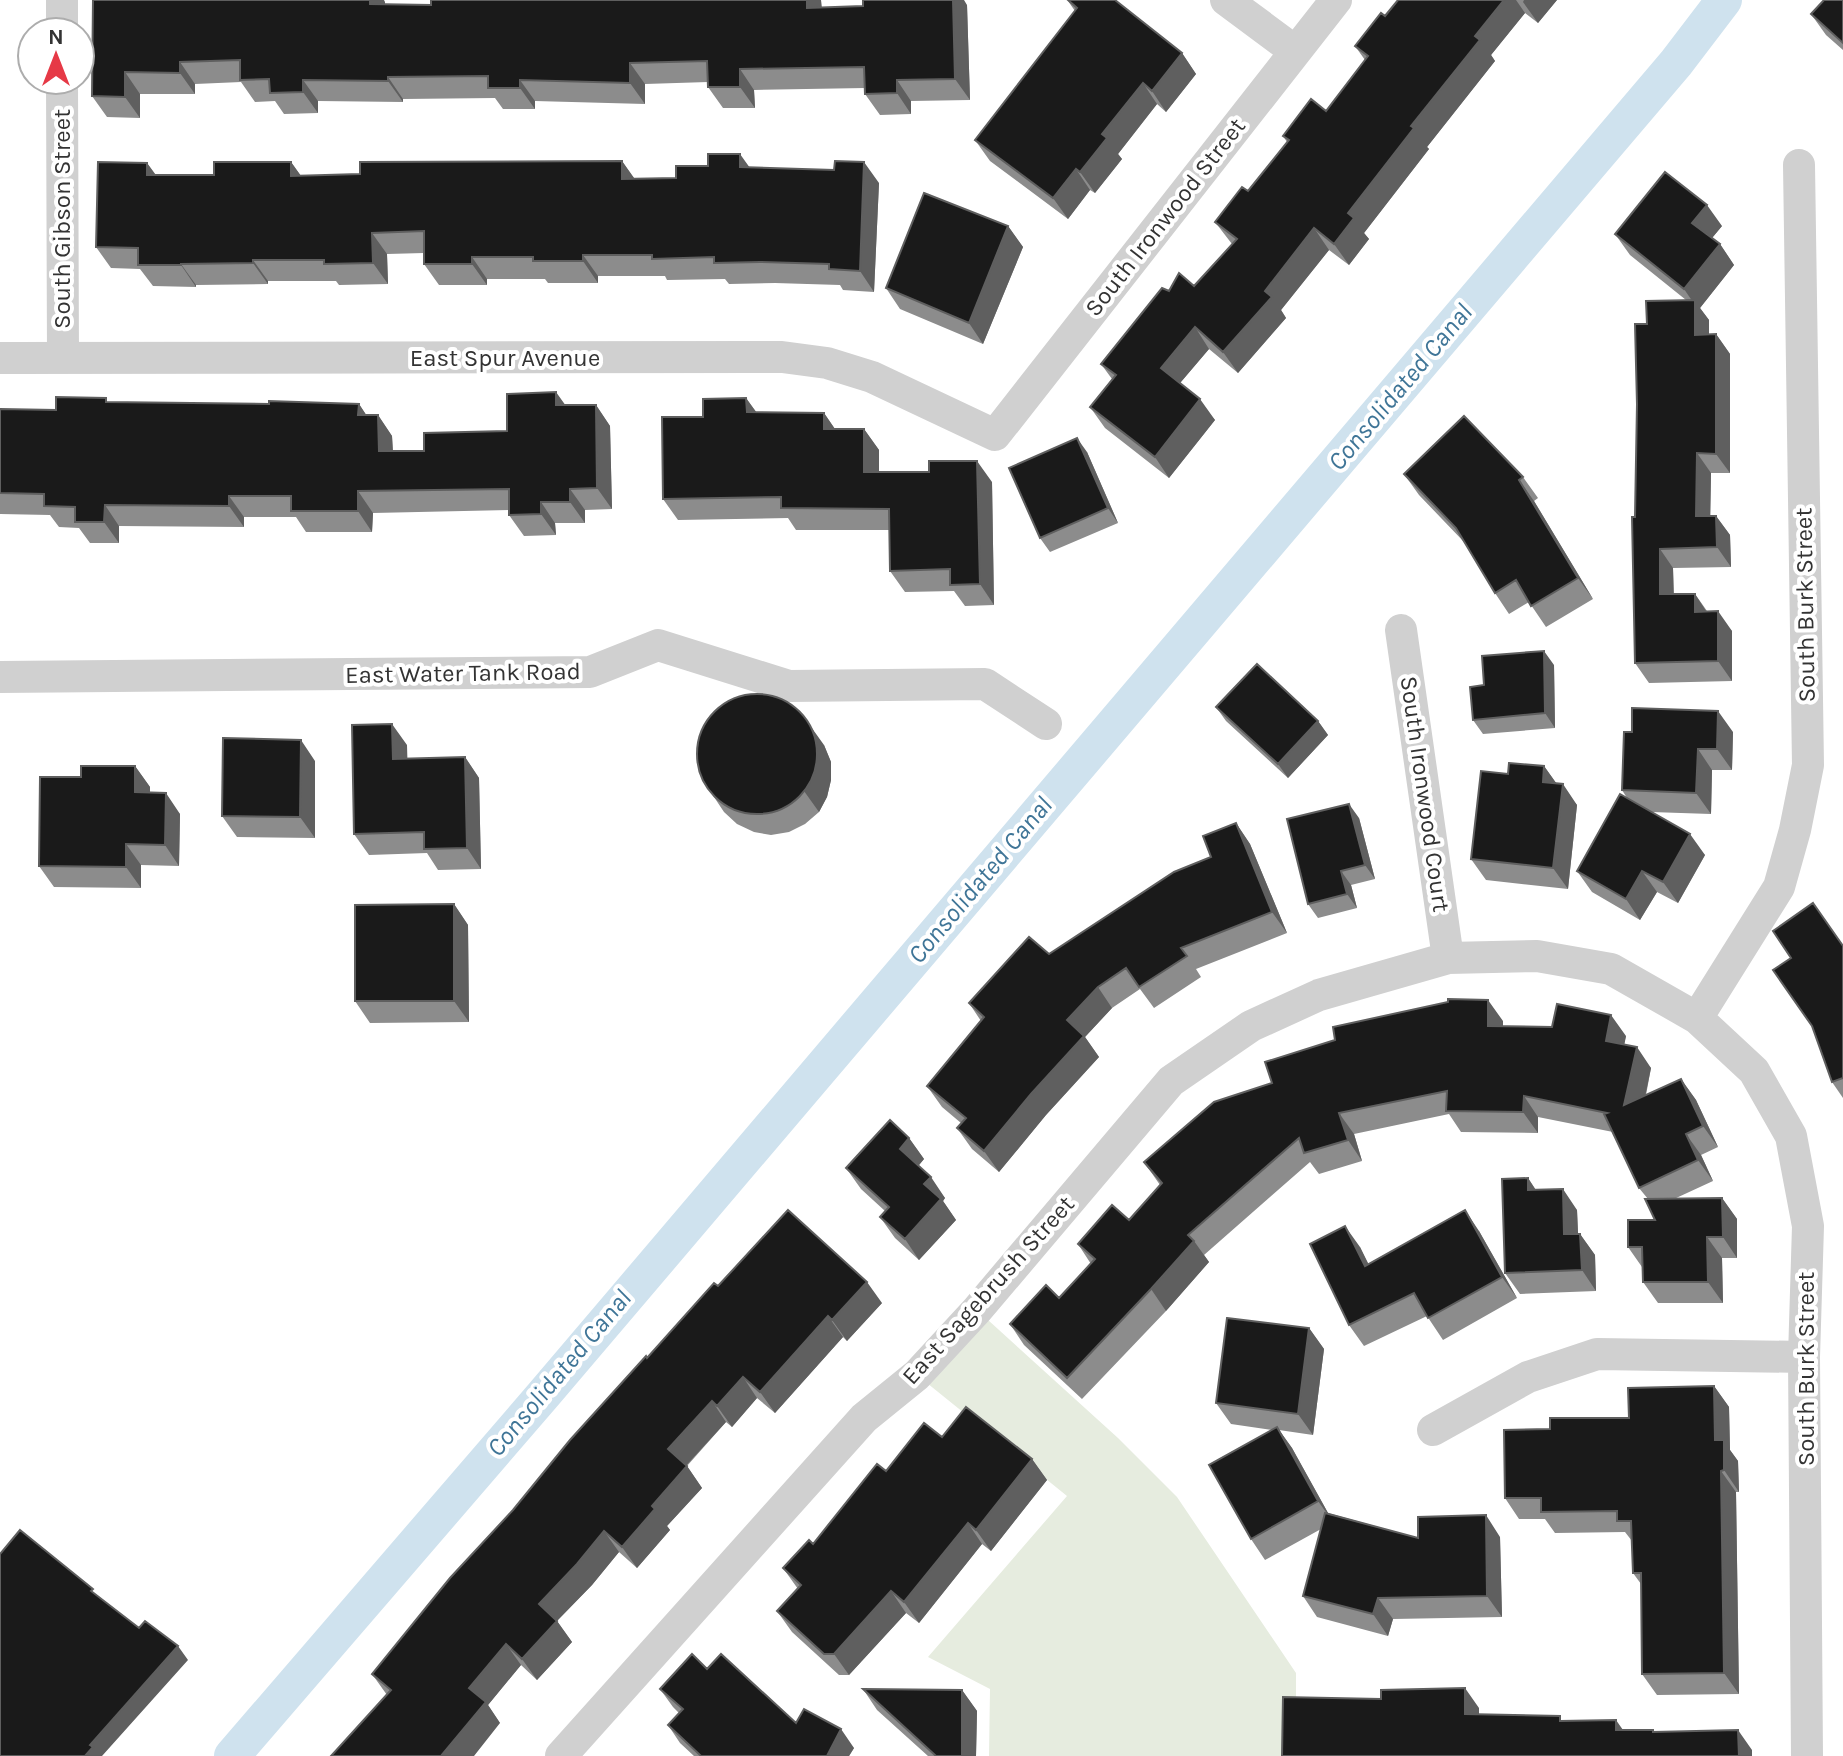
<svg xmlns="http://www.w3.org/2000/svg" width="1843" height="1756" font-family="Karla,sans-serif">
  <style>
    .green { fill: #e6ecdf }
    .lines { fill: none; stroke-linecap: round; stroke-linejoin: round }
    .canal { stroke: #cfe2ee; stroke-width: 36 }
    .street { stroke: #d0d0d0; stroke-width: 32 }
    .wall { fill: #8c8c8c }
    .shaded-wall { fill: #5f5f5f }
    .building { fill: #1a1a1a; stroke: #5f5f5f; stroke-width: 2 }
    .labels { text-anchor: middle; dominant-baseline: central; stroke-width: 8; stroke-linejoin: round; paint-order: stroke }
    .street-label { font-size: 24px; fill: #333; stroke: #fff }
    .water-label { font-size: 26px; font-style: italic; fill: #3f7597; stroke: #fff }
  </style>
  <rect width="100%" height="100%" fill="#fff"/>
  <path class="green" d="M977,1310L1118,1438L1177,1497L1296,1673V1756H989L990,1689L928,1657L1067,1496L917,1375Z"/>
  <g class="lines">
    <path class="canal" d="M232,1756L544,1394L1676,63L1724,0"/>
    <path class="street" d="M62,0V32
      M1226,0L1295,51
      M62,80L63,358
      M0,358L782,357L827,363L872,377L995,435L1336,0
      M1401,630L1448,958
      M0,677L590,672L658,645L789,686L985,684L1046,724
      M1697,1018L1779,887L1795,830L1808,765L1799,165
      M1433,1430L1528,1377L1597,1354L1804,1357
      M561,1756L864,1418L917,1375L977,1310L1171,1081L1251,1026L1319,995L1448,958L1537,956L1611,969L1697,1018L1754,1071L1791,1136L1808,1226L1804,1357L1807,1756"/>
  </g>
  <path class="wall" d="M93,0L385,2V4L431,5V0H821L822,7L967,5L970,100L911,101V114L880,115L865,94V88L754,90L755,108H723L708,87V82L645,84V104L535,101V109H503L495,98L403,99V102L318,101V113L284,114L275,101L255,102L241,82L195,84V94H140V118L107,117L92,96Z
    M1398,0H1557L1538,23L1525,13L1491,55L1495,61L1427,147L1429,149L1364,233L1369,239L1349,265L1329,250L1281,310L1286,318L1238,373L1209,349L1180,383L1215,420L1169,478L1105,428L1090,407L1112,379L1101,364L1169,291L1194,286L1232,244L1215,222L1248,191L1287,142L1283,136L1326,111L1365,60L1355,46L1385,16Z
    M1843,0V50L1826,35L1811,14Z
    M1068,1L1182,53L1196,74L1166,112L1157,104L1118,154L1122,159L1095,193L1090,190L1068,219L990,161L975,140L1075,11Z
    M622,161L634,179L676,178L749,167L879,183L874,292L843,290L840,285L775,283L729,284L725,279L667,280L665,276H598V283H548L545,279H487V285H439L424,264V253L387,254L388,284L339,285L336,281H268V284L196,285V287L153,286L140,269L111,268L96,247L147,163L156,175H214L291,162L301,176L360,174Z
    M1008,226L1023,247L983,344L900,309L886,288Z
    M1722,226L1712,238L1720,244L1734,265L1700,308L1709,320V334H1716L1730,354V473H1711L1710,516H1716L1730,535L1731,567L1673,568L1674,594H1695L1707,611L1732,631V681L1649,683L1635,663V517L1686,300L1630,255L1615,234Z
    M746,398L757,413H824L835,429H864L879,450V472L992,482L994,605L965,606L954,591L905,592L890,571L889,530H796L788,518L678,520L663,499L703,417Z
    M109,402L269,404H359L366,415H378L392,436L393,451H424L507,431L565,405H596L610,426L612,509L585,510V523H555L556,535L524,536L509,515V510L373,513L372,532H306L296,517H244V527L119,526V543H90L79,528L59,527L50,515L0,514V409L56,410Z
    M1087,452L1118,523L1050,552L1040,538Z
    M1404,474L1523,477L1538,498L1534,501L1593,599L1546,627L1529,602L1509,614L1495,593L1465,543L1419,495Z
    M1554,665L1555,728L1483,734L1473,720Z
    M1216,707L1318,721L1328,735L1288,778L1226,721Z
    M1624,732H1733L1732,770H1712L1711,814L1651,812L1705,855L1678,903L1657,892L1640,920L1592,892L1577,871L1627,798L1622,790Z
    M407,745V759L465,757L479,778L481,869L438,870L427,853L369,855L354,834Z
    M824,745L831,762V780L827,797L819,812L805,824L789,832L771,835L754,832L737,824L724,812L710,791Z
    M315,761V838L237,837L222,816Z
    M135,766L150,787V792L180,814L179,866L141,865V888L54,887L39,866L81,777Z
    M1544,766L1556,783L1577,805L1568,889L1486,880L1471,859L1508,774Z
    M1359,818L1375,879L1351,885L1357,908L1318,918L1308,904Z
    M1236,823L1250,844L1287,933L1196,969L1201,977L1154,1008L1140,989L1112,1008L1085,1037L1099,1057L1046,1115L999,1172L972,1149L957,1128L961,1123L942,1107L927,1086L981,1021L969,1003L1211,857Z
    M454,904L468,925L469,1022L370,1023L355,1001Z
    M1843,945V1098L1832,1082Z
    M1503,1021V1027L1626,1036L1624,1044L1651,1068L1646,1095L1681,1079L1696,1100L1718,1147L1701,1155L1713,1181L1674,1199L1722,1198L1737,1219V1258H1722L1723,1303H1658L1643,1282L1642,1267L1628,1247L1655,1220L1648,1199L1639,1188L1613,1132L1538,1117V1133L1461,1132L1449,1114L1354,1134L1362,1161L1319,1174L1310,1162L1204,1255L1209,1262L1166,1311L1082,1399L1024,1345L1010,1324L1059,1298L1091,1264L1078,1244L1129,1220L1160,1185L1144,1162Z
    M909,1138L924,1159L918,1166L945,1198L943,1201L956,1220L919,1260L895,1238L880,1217L885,1211L861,1189L846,1168Z
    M1528,1178L1536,1190L1577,1210L1578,1234H1580L1595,1255L1596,1291L1520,1294L1505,1273Z
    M1479,1231L1517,1298L1443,1340L1427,1316L1364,1346L1349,1325L1360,1247L1368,1264Z
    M718,1286L882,1303L847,1341L843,1337L775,1413L757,1398L732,1427L726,1422L687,1466L702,1488L667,1526L670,1530L637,1568L619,1552L592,1585L557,1621L572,1642L537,1680L521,1665L488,1705L500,1723L387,1695L372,1674L513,1510L647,1358Z
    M1309,1328L1324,1349L1313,1435L1279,1430L1292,1448L1328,1513L1418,1538L1500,1537L1502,1617L1393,1619L1388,1636L1317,1617L1303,1596L1321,1529L1265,1560L1251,1539L1272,1430L1231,1424L1216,1403Z
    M1714,1386L1729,1407L1730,1450L1738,1461L1739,1492H1736L1739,1694L1657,1695L1642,1674L1641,1584L1633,1573L1632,1541L1625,1532L1555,1533L1545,1519H1519L1505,1498L1550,1429L1629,1418Z
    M942,1437L1032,1459L1047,1480L991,1551L982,1544L919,1623L906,1613L849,1675H839L792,1632L777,1611L798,1589L783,1568L813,1544L886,1471Z
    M707,1669L796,1723L854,1748L849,1756H694L680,1743L668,1725L679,1713L673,1707L660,1689Z
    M863,1689L962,1690L977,1711L976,1756H928L877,1710Z"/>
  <path class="shaded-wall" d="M370,0H384L385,2V25L370,4Z
    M807,0H821L822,29L807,8Z
    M953,0H964L967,5L970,100L955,79Z
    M1504,0H1516L1525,13L1491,55L1495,61L1427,147L1429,149L1364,233L1369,239L1349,265L1334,244L1348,213L1411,126L1475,36Z
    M1524,0H1557L1538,23L1523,2Z
    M1182,53L1196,74L1166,112L1152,91Z
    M180,62L195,84V94L180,73Z
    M630,63L645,84V104L630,83Z
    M740,69L754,90L755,108L740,87Z
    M125,72L140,94V118L125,97Z
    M388,77L403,99V102L388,81Z
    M303,80L318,101V113L303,92Z
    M520,80L535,101V109L520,88Z
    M897,80L911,101V114L897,93Z
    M1143,83L1157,104L1118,154L1122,159L1095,193L1080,172L1102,134Z
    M740,154L755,175L740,167Z
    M622,161L637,182L622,179Z
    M291,162L306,183L291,176Z
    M864,162L879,183L874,292L860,271Z
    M147,163L162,184L147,175Z
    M1076,169L1090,190L1068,219L1053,198Z
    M1707,205L1722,226L1707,244L1692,223Z
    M1008,226L1023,247L983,344L969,323Z
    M1314,228L1329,250L1281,310L1286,318L1238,373L1223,352L1265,291Z
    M372,233L387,254L388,284L373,263Z
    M1720,244L1734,265L1700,308L1709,320V354L1695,335V305L1684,289Z
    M583,255L598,276V283L583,261Z
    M472,257L487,279V285L472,264Z
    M253,260L268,281V284L253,263Z
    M181,264L196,285V287L181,265Z
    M1195,327L1209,349L1175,389L1161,368Z
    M1716,334L1730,354V473L1716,454Z
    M556,392L571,413L556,405Z
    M746,398L761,419L747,412Z
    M1200,399L1215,420L1169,478L1155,457Z
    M359,404L373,425L358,415Z
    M596,405L610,426L612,509L597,488Z
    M824,413L839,435L824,429Z
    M378,415L392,436L394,473L379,451Z
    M864,429L879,450V493L864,472Z
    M1077,438L1087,452L1118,523L1108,508Z
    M1697,453L1711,473L1710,536L1696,516Z
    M977,461L992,482L994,605L980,584Z
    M1519,480L1534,501L1593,599L1578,578Z
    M570,489L585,510V523L570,502Z
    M358,491L373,513L372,532L358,511Z
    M229,496L244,517V527L229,506Z
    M541,502L555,523L556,535L541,514Z
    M105,505L119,526V543L104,522Z
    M1716,516L1730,535L1731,567L1717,547Z
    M1660,549L1673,568L1674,614L1660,594Z
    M1695,594L1708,614L1695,612Z
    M1718,611L1732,631V681L1718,661Z
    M1544,651L1554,665L1555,728L1545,713Z
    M1718,711L1733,732L1732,770L1717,749Z
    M1318,721L1328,735L1288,778L1278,764Z
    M392,724L407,745L408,780L393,759Z
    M809,724L824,745L831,762V780L827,797L819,812L804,791Z
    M301,740L315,761V838L300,817Z
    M1698,749L1712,770L1711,814L1696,793Z
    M465,757L479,778L481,869L467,848Z
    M135,766L150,787V813L135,792Z
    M1544,766L1559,787L1543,782Z
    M1563,784L1577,805L1568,889L1553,868Z
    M166,793L180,814L179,866L165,845Z
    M1349,804L1359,818L1375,879L1365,865Z
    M1236,823L1250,844L1287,933L1272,912Z
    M1690,834L1705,855L1678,903L1663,882Z
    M126,844L141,865V888L126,867Z
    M1341,871L1351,885L1357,908L1347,894Z
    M1642,871L1657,892L1640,920L1626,899Z
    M454,904L468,925L469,1022L454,1001Z
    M1098,987L1112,1008L1085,1037L1099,1057L1046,1115L999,1172L984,1151L1067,1020Z
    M1488,1000L1503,1021V1048L1488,1026Z
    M1611,1015L1626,1036L1621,1062L1606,1041Z
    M1637,1047L1651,1068L1639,1126L1624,1105Z
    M1681,1079L1696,1100L1718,1147L1703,1126Z
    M1524,1096L1538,1117V1133L1523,1112Z
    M1339,1113L1354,1134L1362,1161L1348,1140Z
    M1686,1134L1701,1155L1713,1181L1698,1160Z
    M909,1138L924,1159L915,1170L900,1149Z
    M931,1177L945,1198L943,1201L956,1220L919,1260L905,1239L924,1184Z
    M1528,1178L1542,1200L1528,1190Z
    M1563,1189L1577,1210L1579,1255L1564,1234Z
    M1722,1198L1737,1219V1258L1723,1237Z
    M1465,1210L1479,1231L1517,1298L1502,1277Z
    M1345,1226L1360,1247L1380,1287L1365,1266Z
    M1580,1234L1595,1255L1596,1291L1582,1270Z
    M1707,1237L1722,1258L1723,1303L1708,1282Z
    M1194,1241L1209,1262L1166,1311L1151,1289Z
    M867,1282L882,1303L847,1341L832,1320Z
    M828,1316L843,1337L775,1413L760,1392Z
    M1309,1328L1324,1349L1313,1435L1298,1414Z
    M743,1377L757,1398L732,1427L717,1406Z
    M1714,1386L1729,1407L1730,1450L1738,1461L1739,1492L1724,1470L1715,1440Z
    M712,1401L726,1422L682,1470L668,1449Z
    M1277,1427L1292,1448L1333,1522L1318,1501Z
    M1032,1459L1047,1480L991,1551L976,1530Z
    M687,1466L702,1488L667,1526L670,1530L637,1568L622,1547L652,1506Z
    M1721,1471L1736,1492L1739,1694L1724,1673Z
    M1486,1515L1500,1537L1502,1617L1487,1596Z
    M968,1523L982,1544L919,1623L904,1602Z
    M604,1531L619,1552L592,1585L553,1625L539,1604Z
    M891,1591L906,1613L849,1675L834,1654Z
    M1378,1598L1393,1619L1388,1636L1373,1614Z
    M557,1621L572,1642L537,1680L522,1659Z
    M506,1644L521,1665L488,1705L500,1723L474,1756H441L469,1688Z
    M178,1646L188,1660L102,1756H85L90,1745Z
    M1465,1688L1479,1708V1734L1465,1714Z
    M962,1690L977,1711L976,1756H962Z
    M1616,1720L1630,1740L1616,1730Z
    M841,1729L854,1748L849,1756H827Z
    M1738,1730L1752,1750V1756H1739Z"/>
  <path class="building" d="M93,0H370V4L431,5V0H807V8L863,6V0H953L955,79L897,80V93L865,94L864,67L740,69V87H708L707,61L630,63V83L520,80V88H488V76L388,77V81L303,80V92L270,93L269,79L240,80V60L180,62V73L125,72V97L92,96Z
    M1068,0H1115L1182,53L1152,91L1143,83L1102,134L1107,138L1080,172L1076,169L1053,198L975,140L1077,8Z
    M1398,0H1504L1475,36L1480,40L1411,126L1414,128L1348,213L1354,218L1334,244L1314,228L1265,291L1272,297L1223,352L1195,327L1161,368L1200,399L1155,457L1090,407L1116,375L1101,364L1162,288L1169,291L1179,273L1194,286L1237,239L1215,222L1242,187L1248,191L1289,140L1283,136L1311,99L1326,111L1368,56L1355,46L1381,13L1385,16Z
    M1824,0H1843V43L1811,14Z
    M708,154H740V167L834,170L835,161L864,162L860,271L829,269V264L760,262L714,263V257L652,259V255H583V261H533V257H472V264H424V231L372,233L373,263L324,264V260H253V263L181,264V265H138V248L96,247L98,162L147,163V175H214V162H291V176L360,174V162L622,161V179L676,178V166H708Z
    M1665,172L1707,205L1692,223L1720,244L1684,289L1615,234Z
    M924,193L1008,226L969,323L886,288Z
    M1695,300V335L1716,334V454L1697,453L1696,516H1716L1717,547L1660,549V594H1695V612L1718,611V661L1635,663L1632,517H1635L1637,404L1635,324H1647L1646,301Z
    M556,392V405H596L597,488L570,489V502H541V514L509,515V489L358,491V511H291V496H229V506L105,505L104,522H75V507L44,506V494L0,493V409L56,410V397L106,398V402L269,404V401L359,404L358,415H378L379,451H424V433L507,431V394Z
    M746,398L747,412L824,413V429H864V472H929V461H977L980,584L950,585V569L890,571L889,509L781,508V497L663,499L662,417H703V399Z
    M1464,416L1523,477L1519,480L1578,578L1531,606L1516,580L1495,593L1456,528L1404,474Z
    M1077,438L1108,508L1040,538L1009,468Z
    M1544,651L1545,713L1473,720L1470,687L1484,685L1482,656Z
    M1257,664L1318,721L1278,764L1216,707Z
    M697 754a60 60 0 1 1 120 0a60 60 0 1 1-120 0Z
    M1632,708L1718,711L1717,749H1698L1696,793L1622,790L1624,732H1632Z
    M392,724L393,759L465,757L467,848L424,849V832L354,834L352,725Z
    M223,738L301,740L300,817L222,816Z
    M1509,763L1544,766L1543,782L1563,784L1553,868L1471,859L1481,771L1508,774Z
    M81,766H135V792L166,793L165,845L126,844V867L39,866L40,777H81Z
    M1620,794L1690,834L1663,882L1642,871L1626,899L1577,871Z
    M1349,804L1365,865L1341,871L1347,894L1308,904L1287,819Z
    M1236,823L1272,912L1181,948L1187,956L1139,987L1126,968L1098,987L1067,1020L1084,1036L1031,1094L984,1151L957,1128L966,1118L927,1086L984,1017L969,1003L1029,937L1049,954L1174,872L1211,857L1203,836Z
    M1813,903L1843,946V1078L1832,1082L1812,1026L1773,970L1791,958L1773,931Z
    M454,904V1001H355V905Z
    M1448,999L1488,1000V1026L1552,1027L1557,1004L1611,1015L1606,1041L1637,1047L1624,1105L1681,1079L1703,1126L1686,1134L1698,1160L1639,1188L1604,1114L1607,1113L1524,1096L1523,1112L1446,1111L1447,1091L1339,1113L1348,1140L1304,1153L1299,1138L1188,1235L1194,1241L1151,1289L1067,1378L1010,1324L1046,1285L1059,1298L1095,1259L1078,1244L1112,1205L1129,1220L1162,1183L1144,1162L1214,1102L1272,1083L1265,1062L1335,1040L1333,1027L1448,1002Z
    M890,1120L909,1138L900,1149L931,1177L924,1184L941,1199L905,1239L880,1217L889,1207L846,1168Z
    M1528,1178V1190L1563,1189L1564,1234H1580L1582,1270L1505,1273L1502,1179Z
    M1722,1198L1723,1237H1707L1708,1282H1643L1642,1247H1628V1220H1655L1645,1199Z
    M788,1210L867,1282L832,1320L828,1316L760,1392L743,1377L717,1406L712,1401L668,1449L687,1466L652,1506L655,1509L622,1547L604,1531L577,1564L539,1604L557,1621L522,1659L506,1644L469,1688L486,1702L441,1756H331L391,1690L372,1674L450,1578L513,1510L570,1440L646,1356L647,1358L714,1283L718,1286Z
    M1465,1210L1502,1277L1428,1318L1414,1293L1349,1325L1310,1244L1345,1226L1365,1266Z
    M1227,1318L1309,1328L1298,1414L1216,1403Z
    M1714,1386L1715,1440H1724V1470L1721,1471L1724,1673L1642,1674L1641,1573H1633L1631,1521H1617V1511L1541,1512V1498H1505L1504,1430L1550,1429V1418H1629L1628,1388Z
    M966,1407L1032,1459L976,1530L968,1523L904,1602L891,1591L834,1654H824L777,1611L801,1585L783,1568L809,1540L813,1544L877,1464L886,1471L924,1423L942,1437Z
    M1277,1427L1318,1501L1251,1539L1209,1465Z
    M1325,1513L1418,1538V1517L1486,1515L1487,1596L1378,1598L1373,1614L1303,1596Z
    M20,1530L93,1589L91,1591L139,1628L145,1621L178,1646L90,1745L93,1747L85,1756H0V1554Z
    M692,1654L707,1669L721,1654L796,1723L804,1709L841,1729L827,1756H701L668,1725L683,1709L660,1689Z
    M1465,1688V1714L1560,1716V1721L1616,1720V1730H1653V1732L1738,1730L1739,1756H1282L1283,1697L1381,1699V1690Z
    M863,1689L962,1690V1756H936Z"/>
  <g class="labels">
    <g class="street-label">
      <text transform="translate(1165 217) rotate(-52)">South Ironwood Street</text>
      <text transform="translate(62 219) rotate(-90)">South Gibson Street</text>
      <text x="505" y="358">East Spur Avenue</text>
      <text transform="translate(1805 605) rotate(-91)">South Burk Street</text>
      <text transform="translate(463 673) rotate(-1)">East Water Tank Road</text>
      <text transform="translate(1425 794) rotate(82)">South Ironwood Court</text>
      <text transform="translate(988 1290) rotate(-48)">East Sagebrush Street</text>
      <text transform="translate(1806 1369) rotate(-90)">South Burk Street</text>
    </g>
    <g class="water-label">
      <text transform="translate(1400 387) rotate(-50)">Consolidated Canal</text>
      <text transform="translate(980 880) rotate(-50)">Consolidated Canal</text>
      <text transform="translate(559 1373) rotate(-50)">Consolidated Canal</text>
    </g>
  </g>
  <g transform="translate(56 56)"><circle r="38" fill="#ffffff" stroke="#adadad" stroke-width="2"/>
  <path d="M0-6L14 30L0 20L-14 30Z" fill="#e63946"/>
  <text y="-12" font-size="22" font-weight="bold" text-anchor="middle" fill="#333333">N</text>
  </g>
</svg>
